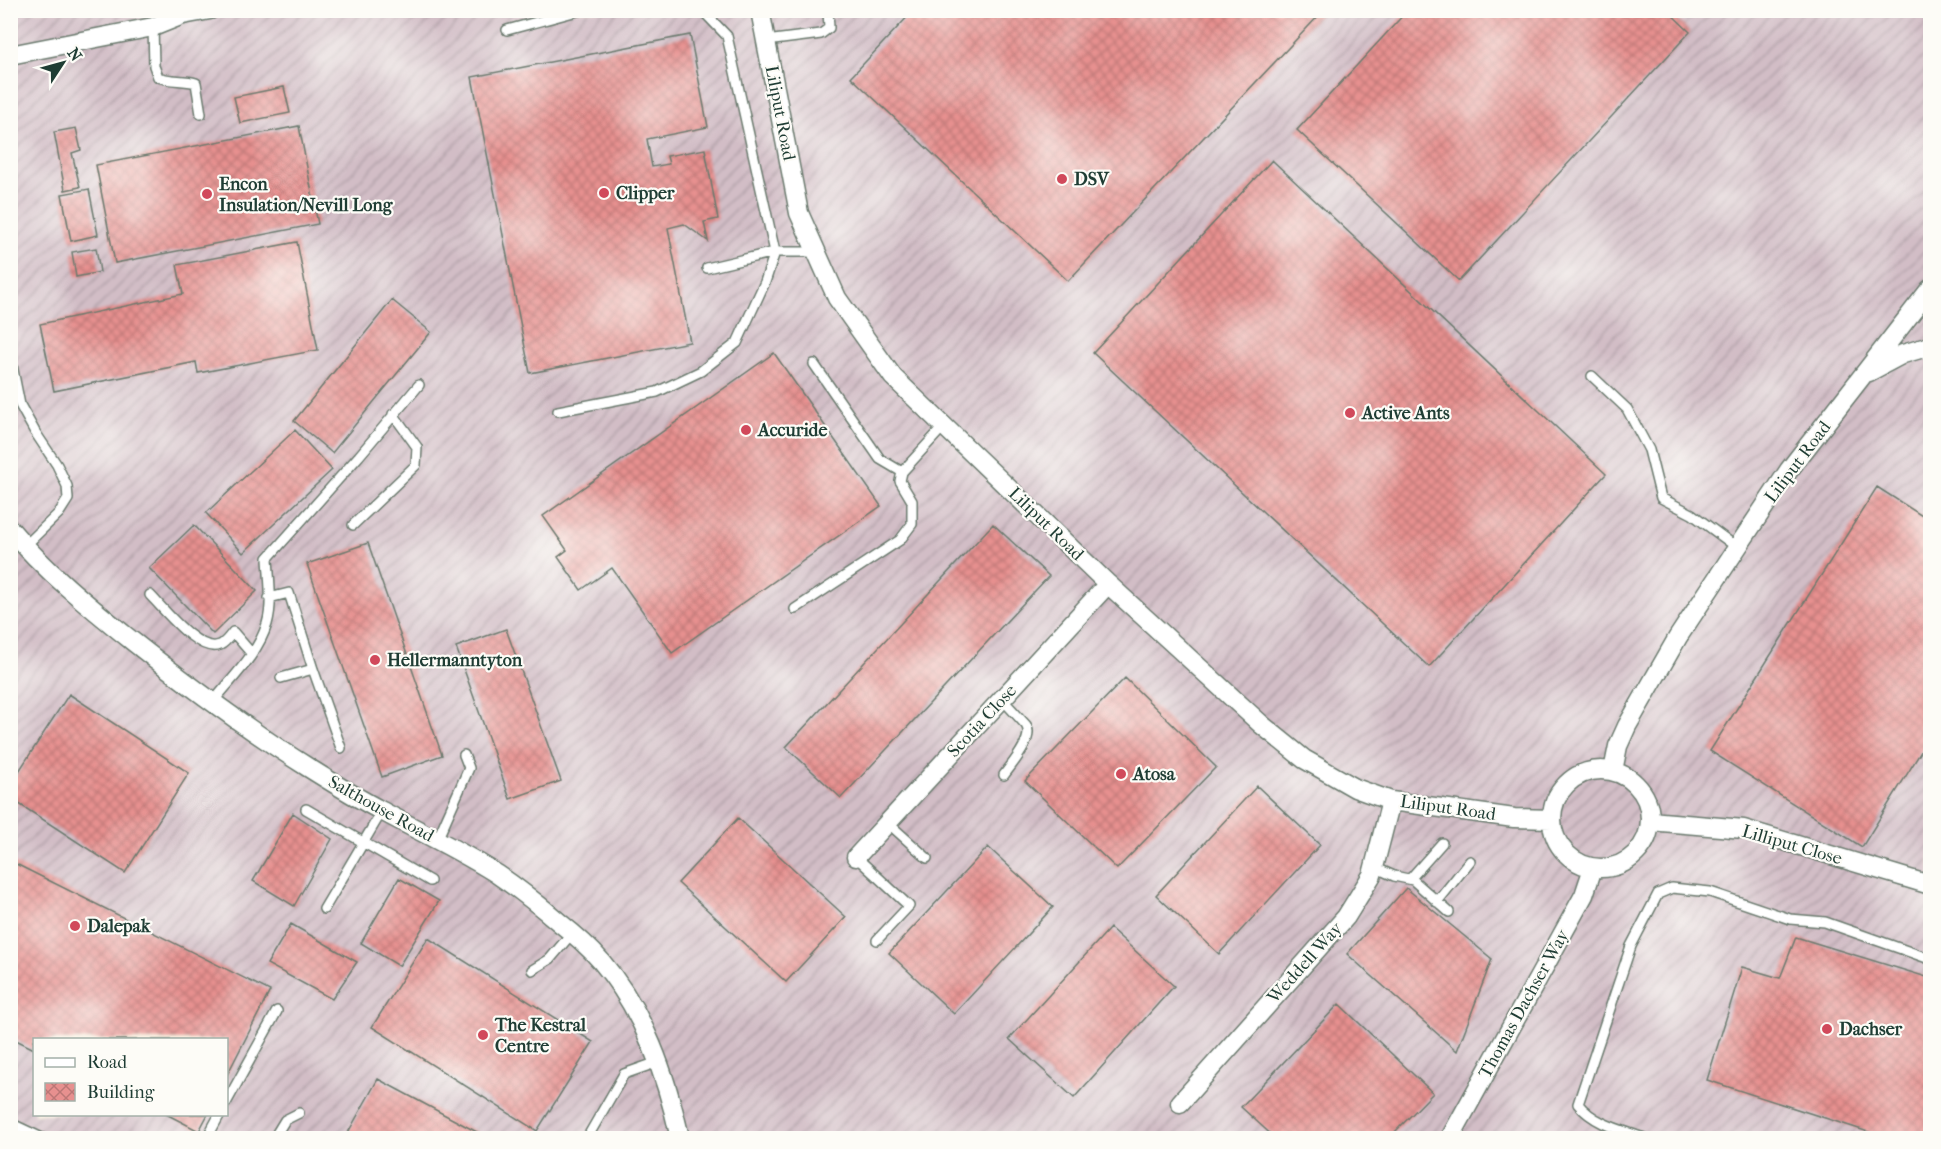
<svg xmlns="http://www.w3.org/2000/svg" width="1941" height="1149" font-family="'IM FELL French Canon',serif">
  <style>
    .industrial { fill: url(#industrial-furrows); fill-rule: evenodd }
    .building { fill: url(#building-cross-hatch) }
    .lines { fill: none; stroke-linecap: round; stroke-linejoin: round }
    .lane-casing { stroke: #6b7a6e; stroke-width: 12 }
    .street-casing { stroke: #6b7a6e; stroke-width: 21 }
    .lane { stroke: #fff; stroke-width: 9 }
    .street { stroke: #fff; stroke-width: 18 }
    .poi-dot { fill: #d1495b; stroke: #fdfcf7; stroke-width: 2 }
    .labels { text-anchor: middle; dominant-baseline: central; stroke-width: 4.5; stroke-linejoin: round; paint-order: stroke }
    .street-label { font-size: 18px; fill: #1f3d34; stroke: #fdfcf7 }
    .poi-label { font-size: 18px; font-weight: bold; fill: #1f3d34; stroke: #fdfcf7; text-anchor: start }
  </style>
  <defs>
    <pattern id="industrial-furrows" width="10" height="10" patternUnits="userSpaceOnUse" patternTransform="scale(1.5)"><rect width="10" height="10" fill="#d2bdc6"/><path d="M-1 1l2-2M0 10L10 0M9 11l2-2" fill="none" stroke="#aa9ba2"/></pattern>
    <pattern id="building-cross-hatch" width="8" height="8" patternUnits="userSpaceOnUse" patternTransform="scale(1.5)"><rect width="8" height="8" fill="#e7908f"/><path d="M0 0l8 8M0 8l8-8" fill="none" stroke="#bb7776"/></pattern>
  </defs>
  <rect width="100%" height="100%" fill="#fdfcf7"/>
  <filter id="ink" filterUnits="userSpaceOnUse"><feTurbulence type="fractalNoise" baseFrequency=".0167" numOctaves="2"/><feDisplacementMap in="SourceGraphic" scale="12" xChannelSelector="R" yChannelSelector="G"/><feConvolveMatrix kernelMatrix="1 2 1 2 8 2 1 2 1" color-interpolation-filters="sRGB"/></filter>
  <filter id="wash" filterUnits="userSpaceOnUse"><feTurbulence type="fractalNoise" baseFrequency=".008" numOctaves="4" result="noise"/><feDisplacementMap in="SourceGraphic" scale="24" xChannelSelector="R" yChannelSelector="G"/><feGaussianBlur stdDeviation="1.35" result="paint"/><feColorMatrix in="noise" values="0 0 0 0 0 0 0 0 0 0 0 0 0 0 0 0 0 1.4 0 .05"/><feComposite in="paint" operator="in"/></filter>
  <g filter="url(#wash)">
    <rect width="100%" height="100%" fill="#f8ecdb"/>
    <path class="industrial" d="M10,11H1930V1138H11ZM34,1040H226V1114H34Z"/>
    <g id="blocks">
      <path class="building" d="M914,10H1324L1068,281L851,77Z
        M1408,10H1667L1690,32L1459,281L1297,130Z
        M690,35L708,127L647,139L652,167L669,164L667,156L705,149L718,219L704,222L708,241L684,224L668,228L690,342L530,373L472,77Z
        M284,87L290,113L240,123L234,97Z
        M299,126L318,224L115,263L96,165Z
        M76,128L81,150L72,153L80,187L65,190L54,132Z
        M1272,160L1606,474L1429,667L1093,353Z
        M89,189L98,235L71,241L62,194Z
        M297,242L318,350L198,373L196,362L54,391L40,324L183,294L177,265Z
        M96,248L100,272L76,277L72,252Z
        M392,300L431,332L332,453L294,421Z
        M774,353L881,506L672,653L612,568L581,590L558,557L567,550L543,516Z
        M295,430L332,470L243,553L206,513Z
        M1877,487L1930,521V737L1862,847L1710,751Z
        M993,524L1049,576L841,798L786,747Z
        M194,525L257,591L213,634L149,568Z
        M368,543L442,755L382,777L307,564Z
        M506,629L561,781L510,799L456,647Z
        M1125,678L1216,767L1117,869L1025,781Z
        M69,694L189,773L125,873L10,798V785Z
        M1257,786L1320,845L1219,954L1156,895Z
        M293,813L332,839L294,906L253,881Z
        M738,818L846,917L786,982L678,883Z
        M988,847L1053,907L954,1014L889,953Z
        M10,861L270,991L226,1077V1040H34V1049L10,1037Z
        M399,878L439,901L399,966L361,943Z
        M1406,888L1492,959L1457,1051L1347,954Z
        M291,924L357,962L332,999L267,964Z
        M1110,928L1174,986L1074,1098L1009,1039Z
        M1796,937L1930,978V1138H1887L1707,1080L1742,967L1780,978Z
        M428,938L593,1042L537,1131L372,1027Z
        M1339,1004L1433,1093L1389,1138H1275L1241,1107Z
        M378,1079L488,1138H345Z
        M166,1114H208L199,1131Z"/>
    </g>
  </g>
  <g filter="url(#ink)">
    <use href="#blocks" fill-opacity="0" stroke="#6b7a6e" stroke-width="1.5"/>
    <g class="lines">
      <g class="lane-casing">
        <path id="lane" d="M153,27L154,66L158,77C171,82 183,79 196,83L201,114
          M507,30L581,10
          M766,41L821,34L829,28L828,10
          M707,268L775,252H817
          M10,355L20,405L35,432L57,465L67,486L68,499L59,513L25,546
          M814,364L880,459L902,472
          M1592,376L1627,409L1649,450L1661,498L1692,514L1731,543
          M558,411L657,392L701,371L737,343L765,282L775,252L727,36L702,10
          M353,525L416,465L417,447L393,414
          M150,595C164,609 199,654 220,645C225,643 230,636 233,632L252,654
          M269,598L289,593L313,669L341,748
          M795,609L900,540L912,524V501L900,481L902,472L944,426
          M281,678L313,669
          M1002,699L1026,725C1035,738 1012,764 1004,775
          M213,702C232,678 258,654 267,624C273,604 269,579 268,558L359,456L419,385
          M306,809L430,881
          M888,823L927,858
          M437,840L469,768L464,755
          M856,857L909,906L877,940
          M1374,867L1394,876L1413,880L1449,912
          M1410,879L1442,843
          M1437,902L1470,861
          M324,909L382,811
          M532,970L550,959L572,933
          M226,1103L277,1011
          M10,1123L42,1138
          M207,1138L220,1114
          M274,1138L285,1120L299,1113
          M587,1138L624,1074L658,1062
          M1644,1138C1621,1130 1594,1124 1578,1104L1631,946L1658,894L1672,888L1710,892L1790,919L1825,922L1930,959"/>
      </g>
      <g class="street-casing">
        <path id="street" d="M760,10L799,213L837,298L893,377L1108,584L1262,725L1304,759L1355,788L1391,801L1514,818L1551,819
          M10,55L153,27L183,15L210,10
          M1869,372L1903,354L1930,346
          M10,529C44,570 90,607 131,640C188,685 247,729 309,768C333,783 357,798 382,811C420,832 460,850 497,874C519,889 539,905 560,923C574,934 589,947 601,961C644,1011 666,1075 680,1138
          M1552 819a49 49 0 1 1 98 0a49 49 0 1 1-98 0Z
          M1613,771L1618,746L1627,726L1678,637L1737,548L1789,470L1930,289
          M1650,821L1744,829L1930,885
          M856,857L1108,584
          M1180,1103L1346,917L1372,875L1391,801
          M1450,1138L1584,895L1593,868"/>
      </g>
      <use href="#lane" class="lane"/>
      <use href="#street" class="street"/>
    </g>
  </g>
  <g class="poi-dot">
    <circle cx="1062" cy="179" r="6"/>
    <circle cx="604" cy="193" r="6"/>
    <circle cx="207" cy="194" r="6"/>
    <circle cx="1350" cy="413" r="6"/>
    <circle cx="746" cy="430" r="6"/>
    <circle cx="375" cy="660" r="6"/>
    <circle cx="1121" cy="774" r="6"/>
    <circle cx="75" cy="926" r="6"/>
    <circle cx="1827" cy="1029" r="6"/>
    <circle cx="483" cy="1035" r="6"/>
  </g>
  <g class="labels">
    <g class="street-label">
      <text transform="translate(780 113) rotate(79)">Liliput Road</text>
      <text transform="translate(1798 462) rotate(-53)">Liliput Road</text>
      <text transform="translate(1046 524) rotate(44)">Liliput Road</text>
      <text transform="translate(982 721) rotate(-47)">Scotia Close</text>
      <text transform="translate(1448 808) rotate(8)">Liliput Road</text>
      <text transform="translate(381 809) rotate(29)">Salthouse Road</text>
      <text transform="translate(1792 845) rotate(16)">Lilliput Close</text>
      <text transform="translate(1305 963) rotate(-48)">Weddell Way</text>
      <text transform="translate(1524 1004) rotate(-61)">Thomas Dachser Way</text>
    </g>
    <g class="poi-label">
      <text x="1074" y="179">DSV</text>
      <text x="219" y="184">Encon<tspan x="219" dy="21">Insulation/Nevill Long</tspan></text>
      <text x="616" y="193">Clipper</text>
      <text x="1362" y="413">Active Ants</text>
      <text x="758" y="430">Accuride</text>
      <text x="387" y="660">Hellermanntyton</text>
      <text x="1133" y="774">Atosa</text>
      <text x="87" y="926">Dalepak</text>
      <text x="495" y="1025">The Kestral<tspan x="495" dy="21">Centre</tspan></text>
      <text x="1839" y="1029">Dachser</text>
    </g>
  </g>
  <rect width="1941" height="1149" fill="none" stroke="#fdfcf7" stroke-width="36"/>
  <rect x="33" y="1038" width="195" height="78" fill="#fdfcf7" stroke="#a4b0a9" stroke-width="1.5"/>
  <rect x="45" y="1058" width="30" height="9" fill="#ffffff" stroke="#a4b0a9" stroke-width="1.5"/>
  <text x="87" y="1068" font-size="18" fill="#1f3d34">Road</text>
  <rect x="45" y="1083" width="30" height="18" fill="url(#building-cross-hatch)" stroke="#a4b0a9" stroke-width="1.5"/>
  <text x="87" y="1098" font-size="18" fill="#1f3d34">Building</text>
  <g transform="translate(63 63) rotate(54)" stroke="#fdfcf7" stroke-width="4.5" paint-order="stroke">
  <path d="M0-4.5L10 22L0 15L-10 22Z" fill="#1f3d34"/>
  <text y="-9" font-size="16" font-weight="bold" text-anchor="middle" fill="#1f3d34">N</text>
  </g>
</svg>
